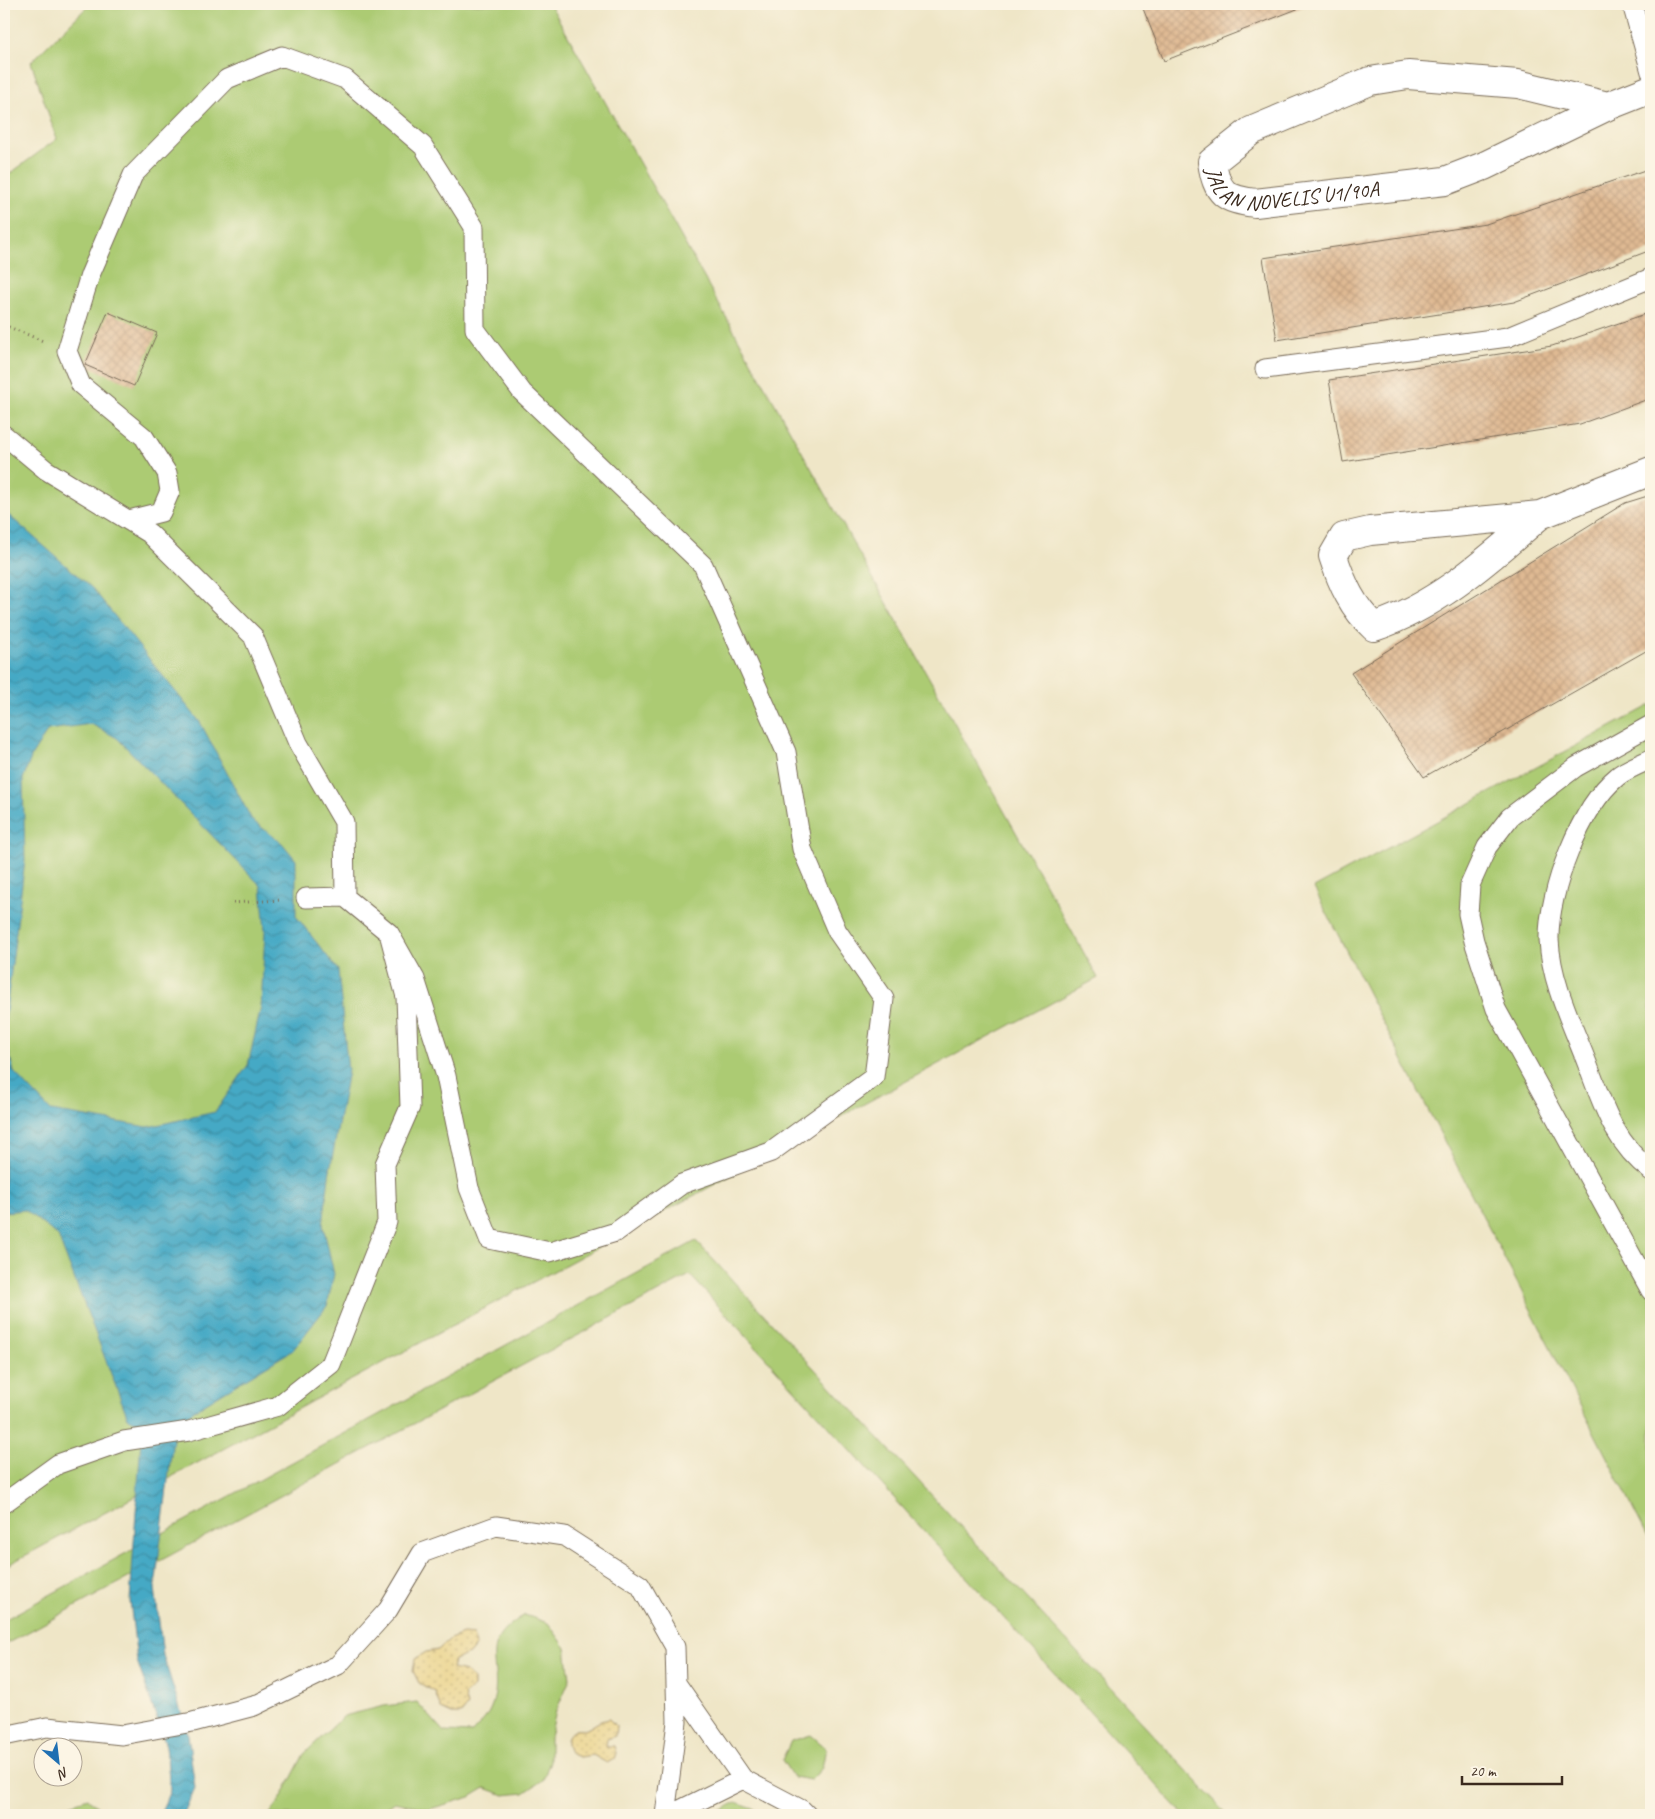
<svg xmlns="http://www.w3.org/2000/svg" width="1655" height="1819" font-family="Caveat,sans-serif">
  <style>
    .green { fill: #accb73; stroke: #747a48 }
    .sand { fill: url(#sand-dots); stroke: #94825e }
    .water { fill: url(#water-waves); stroke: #406a72 }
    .building { fill: url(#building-cross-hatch) }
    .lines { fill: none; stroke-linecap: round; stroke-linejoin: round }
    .service-casing { stroke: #7a6c59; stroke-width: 21 }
    .minor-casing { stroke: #7a6c59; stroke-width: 30 }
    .path { stroke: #7a6c59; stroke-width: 3; stroke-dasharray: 1 4; stroke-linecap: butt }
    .service { stroke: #fff; stroke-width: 19 }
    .minor { stroke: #fff; stroke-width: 28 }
    .labels { text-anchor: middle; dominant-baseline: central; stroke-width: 5; stroke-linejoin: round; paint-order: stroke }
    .street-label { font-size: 21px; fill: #3b2a1e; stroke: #fcf5e5 }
  </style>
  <defs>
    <pattern id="sand-dots" width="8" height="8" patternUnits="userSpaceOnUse" patternTransform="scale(1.25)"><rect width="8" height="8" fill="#eeda9e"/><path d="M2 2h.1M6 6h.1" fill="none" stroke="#cdbb88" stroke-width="1.8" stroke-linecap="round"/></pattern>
    <pattern id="water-waves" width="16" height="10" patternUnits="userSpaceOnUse" patternTransform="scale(1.25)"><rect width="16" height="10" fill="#45a9c5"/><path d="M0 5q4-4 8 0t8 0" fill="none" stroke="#3b8a9f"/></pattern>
    <pattern id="building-cross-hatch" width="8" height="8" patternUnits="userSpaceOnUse" patternTransform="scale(1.25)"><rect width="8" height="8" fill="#dfb993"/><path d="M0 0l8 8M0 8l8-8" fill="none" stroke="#c09f7e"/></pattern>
  </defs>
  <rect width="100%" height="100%" fill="#fcf5e5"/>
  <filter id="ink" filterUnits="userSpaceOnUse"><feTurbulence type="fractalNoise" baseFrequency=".02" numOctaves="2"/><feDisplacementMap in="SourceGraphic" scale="10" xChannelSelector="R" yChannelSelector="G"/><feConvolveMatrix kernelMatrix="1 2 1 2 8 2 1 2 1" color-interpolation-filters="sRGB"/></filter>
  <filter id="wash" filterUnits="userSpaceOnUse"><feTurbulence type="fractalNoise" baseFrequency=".0096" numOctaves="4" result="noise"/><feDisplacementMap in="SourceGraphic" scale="20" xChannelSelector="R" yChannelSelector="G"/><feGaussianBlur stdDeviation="1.12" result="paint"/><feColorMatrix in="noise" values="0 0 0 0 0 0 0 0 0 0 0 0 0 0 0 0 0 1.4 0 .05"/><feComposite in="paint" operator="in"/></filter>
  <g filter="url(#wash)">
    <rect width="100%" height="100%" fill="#efe6c7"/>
    <path class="green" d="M90,4H550L1098,978L4,1567V178L57,139L31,62Z
      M1651,705V1543L1314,888Z
      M696,1241L1228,1815H1184L690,1275L4,1645V1620Z
      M525,1615L548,1623L566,1648L570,1679L556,1711L550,1737V1761L543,1780L524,1793L504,1795L485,1788L470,1797L430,1809L394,1802L375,1815H269L279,1802L304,1754L344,1716L384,1706L417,1702L444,1732L472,1733C477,1727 485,1720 489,1712C510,1670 469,1647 525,1615Z
      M811,1735L826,1748L822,1768L811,1780L793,1777L782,1760L791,1741Z
      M88,1798L106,1815H50L56,1809Z
      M736,1802L754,1808L757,1815H713Z"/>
    <path class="sand" d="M463,1634L473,1635L476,1645L469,1654L454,1660L452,1669L466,1672L474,1679V1687L464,1695L467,1706L461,1714H452L441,1709L435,1692L419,1683L413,1671L415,1659L426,1652L438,1650L450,1639Z
      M609,1719L616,1726L615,1736L607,1739L606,1746H614L616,1753L614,1759L607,1763L593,1755L579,1757L571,1754C566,1746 564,1735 575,1730C579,1729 584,1731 587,1729C596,1724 598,1721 609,1719Z"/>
    <path class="water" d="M4,511L93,589L200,722L252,820L282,843L296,860V916L338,970L348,1071L329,1176L323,1225L334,1274L327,1306L293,1350L175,1422L155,1588L163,1655L188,1734L195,1788L183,1815H160L170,1790L166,1746L137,1661L130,1601L142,1424L128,1418L58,1236L25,1210L4,1212V1031L14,1072L51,1111L148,1127L215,1112L248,1065L261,1007L265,931L261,886L117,738L91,724L48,730L32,755L23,779L25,860L4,1028Z"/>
    <g id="blocks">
      <path class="building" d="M1149,4H1310L1164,61L1142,6Z
        M1651,168V250L1514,302L1277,340L1263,258L1486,224Z
        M108,312L157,333L134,386L85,365Z
        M1651,312V398L1580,424L1343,462L1329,380L1552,346Z
        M1651,495V648L1424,777L1351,673L1625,503Z"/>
    </g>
  </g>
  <g filter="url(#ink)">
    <use href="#blocks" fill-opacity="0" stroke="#7a6c59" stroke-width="1"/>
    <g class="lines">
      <g class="service-casing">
        <path id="service" d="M1632,4L1651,72
          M1265,369L1508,337L1651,278
          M4,435L46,470L149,533L253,636L298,743L344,822L345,897L306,898
          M129,520L161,512L170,491L167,473L144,437L81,385L67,351L90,275L133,175L227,79L282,56L345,79L423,146L474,227L475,329L522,392L703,565L786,752L802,849L837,931L884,999L874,1077L771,1152L682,1184L616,1232L550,1252L489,1239L469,1188L446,1076L415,979L389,933
          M1651,725L1576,767L1510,817L1487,847L1470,885L1468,914L1474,941L1496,1009L1651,1291
          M1651,759C1640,764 1627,769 1618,776C1580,807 1548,892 1549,940C1551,982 1572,1024 1587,1063C1603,1105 1614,1143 1651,1171
          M4,1503L58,1464L124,1441L189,1431L278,1406L331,1364L387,1222L385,1164L410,1107L406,997L389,933L345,897
          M676,1683L743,1779L802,1810L807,1815
          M4,1736L47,1727L122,1735L193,1722L254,1706L338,1665L388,1610L422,1553L496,1526L564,1536L640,1585L675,1647L677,1722L665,1815
          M670,1815L743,1779"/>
      </g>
      <g class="minor-casing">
        <g id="minor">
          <path id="s1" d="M1608,106L1518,84L1408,75L1370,81L1251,131L1212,162C1217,194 1225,199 1255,203L1445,181L1484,166L1608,106L1651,89"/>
          <path d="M1540,515C1490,558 1439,605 1374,627C1353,608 1342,584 1333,556L1344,537L1370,531L1540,515L1651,471"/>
        </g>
      </g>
      <path class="path" d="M4,325L43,341
        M233,903L280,900"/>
      <use href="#service" class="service"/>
      <use href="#minor" class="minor"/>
    </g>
  </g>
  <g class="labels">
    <g class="street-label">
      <text stroke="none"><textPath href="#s1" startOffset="519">JALAN NOVELIS U1/90A</textPath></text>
    </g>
  </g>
  <rect width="1655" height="1819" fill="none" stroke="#fcf5e5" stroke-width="20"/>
  <g transform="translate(58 1762) rotate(152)"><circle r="24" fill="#fcf5e5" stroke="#afa495"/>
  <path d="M0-4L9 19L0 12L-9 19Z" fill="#1f6fb2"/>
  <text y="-8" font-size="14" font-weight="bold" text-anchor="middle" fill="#3b2a1e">N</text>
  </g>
  <path d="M1462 1776v8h100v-8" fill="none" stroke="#3b2a1e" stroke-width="2.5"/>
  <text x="1470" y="1776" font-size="15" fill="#3b2a1e" stroke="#fcf5e5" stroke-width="4" paint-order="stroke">20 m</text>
</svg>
